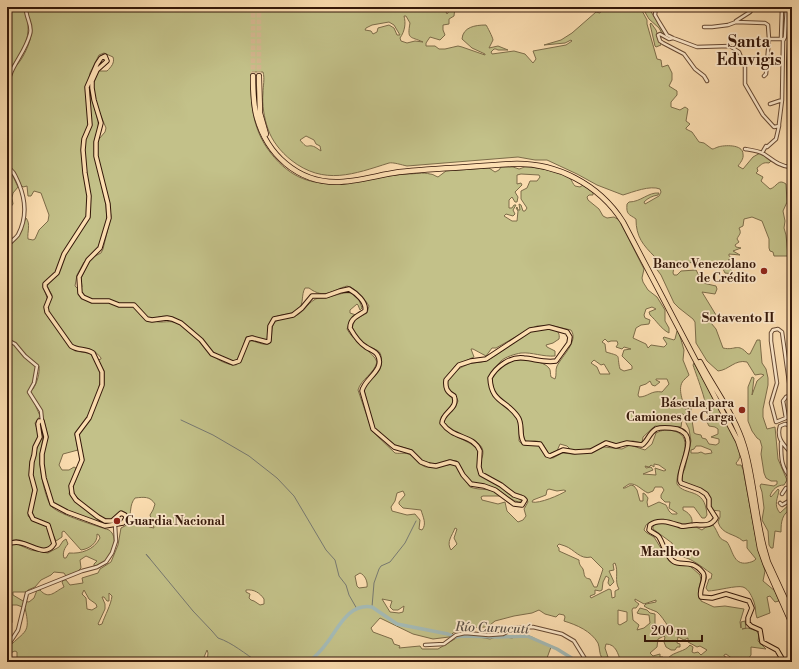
<svg xmlns="http://www.w3.org/2000/svg" width="799" height="669" font-family="'Libre Bodoni',serif">
  <style>
    .green { fill: #c3c189; stroke: #7c6c49; fill-rule: evenodd }
    .lines { fill: none; stroke-linecap: round; stroke-linejoin: round }
    .stream { stroke: #777971; stroke-width: 1 }
    .river { stroke: #a4bab6; stroke-width: 3.5 }
    .highway-tunnel { stroke: #d5b790; stroke-width: 4.5; stroke-dasharray: 4.5 2; stroke-linecap: butt }
    .minor-casing { stroke: #664933; stroke-width: 4.5 }
    .major-casing { stroke: #341709; stroke-width: 5.5 }
    .highway-casing { stroke: #341709; stroke-width: 6 }
    .minor { stroke: #feeacd; stroke-width: 2.5 }
    .major { stroke: #fddfb2; stroke-width: 3.5 }
    .highway { stroke: #fddfb2; stroke-width: 4.5 }
    .poi-dot { fill: #8f2418; stroke: #feeacd; stroke-width: 1.5 }
    .labels { text-anchor: middle; dominant-baseline: central; stroke-width: 3.5; stroke-linejoin: round; paint-order: stroke }
    .poi-label { font-size: 12px; font-weight: bold; fill: #341709; stroke: #feeacd; text-anchor: end }
    .neighbourhood-label { font-size: 13px; font-weight: bold; fill: #341709; stroke: #feeacd }
    .water-label { font-size: 13px; font-style: italic; fill: #5b5046; stroke: #feeacd }
    .district-label { font-size: 16px; font-weight: bold; fill: #341709; stroke: #feeacd }
  </style>
  <rect width="100%" height="100%" fill="#fddfb2"/>
  <filter id="stains"><feTurbulence type="fractalNoise" baseFrequency=".005" numOctaves="4"/><feColorMatrix values="0 0 0 0 .2 0 0 0 0 .09 0 0 0 0 .02 0 0 0 .5 -.17"/></filter>
  <radialGradient id="worn" r=".72"><stop offset=".6" stop-color="#630" stop-opacity="0"/><stop offset="1" stop-color="#630" stop-opacity=".3"/></radialGradient>
  <path class="green" d="M7,7H447L446,12L447,14L452,7H455L454,16L449,19V24L443,25V30L445,35L440,40L430,37L426,43V46H435L439,49H445L458,46L462,47L485,55V54L472,48L462,39C463,27 475,25 486,25C487,26 493,38 493,40L489,48L498,46L508,50H498L496,49H494L491,52L492,54L514,51L525,54L533,63L536,59L533,51L566,45L572,41L571,40L565,43L544,45L561,40L572,33L596,12L600,13L602,7H640L647,20V24L657,59L661,60L662,67L668,65L672,73V80L669,86L677,91V95L671,102V107L680,110L685,107L688,109L686,121L690,124L686,128V129L692,132L699,142L704,143L712,149C714,149 715,148 718,147C724,145 743,144 743,154C744,159 740,163 738,166L743,169L753,157L760,153L771,161L769,163C763,162 762,164 757,168L758,171L756,173L763,177L761,181L770,189C777,187 778,178 786,184L787,202L783,211L785,221L784,228L786,235L788,256H774L773,252L770,251L769,248V239L762,221L752,217L744,219L743,226L739,228C742,234 739,234 737,239L739,242L735,245L736,247L741,248L733,251L740,255L729,254V256L733,258L728,260L732,263L730,265L726,263H724L726,266L729,267L734,274L725,273L723,269L715,263L711,264L704,262L683,263L674,266L673,273L674,275H677L681,271L696,270L703,283L716,286L717,289L715,294L702,292L716,315V318L711,321V323L716,329L723,348C736,351 737,342 748,354H750L757,340H760L762,363L766,369L768,378V385L763,409V417L767,429L775,427L778,459L787,480L784,485C777,485 772,490 770,496L771,497L778,489L779,490C778,498 773,505 780,513L792,502V508C782,514 781,521 781,532L775,531L773,548H771L769,545L768,531L762,520L764,508L762,492L760,486L761,484L774,486L777,484V481H771L766,478L764,473L761,454L762,447L760,440L757,438L752,431L748,421V387L752,377L754,378L752,395L757,381L764,375L761,374L755,375L747,362C735,359 729,370 718,371L707,361L696,343L695,322L693,319L679,308L674,303L661,275L655,267V257C643,245 636,237 636,219C629,214 626,215 627,204L629,202C641,202 648,192 659,193L658,195C652,196 648,198 644,202L645,204L659,196L661,192L660,189C650,185 633,192 623,195L597,185L577,174L547,160H535L518,157L407,166C402,165 393,162 389,163C354,174 324,186 291,160C281,152 272,141 268,129C264,118 262,104 263,93C263,86 265,79 263,72H252C249,98 252,126 267,148C307,205 353,177 408,174C415,174 423,172 430,174C433,174 435,176 438,177L446,171L459,170L489,168L495,172L499,170L501,167H513L519,169C520,169 522,168 524,167C532,166 566,173 570,178C572,181 573,184 575,186L580,187L583,185L593,192V195H589L587,197L588,200L599,209L603,216L607,218L614,217L619,220L644,269L642,278L643,282L648,290L657,297L665,310V321L669,328V333C661,329 656,320 650,315L649,312L656,309L652,307L646,309L644,315L645,318L650,320L649,324L641,325L636,328L633,338L646,344L648,348L651,345L664,347L667,344L663,338L664,337L674,340L675,339L677,331L679,333L684,350L683,360L689,375C688,377 686,377 685,379C676,386 683,401 685,409H688L691,406V414L694,433L696,434L701,435L702,438L706,439L709,444L716,445L719,443V439L711,437L718,434V429L715,427L709,426L707,422C711,412 697,377 693,365L694,363L729,426L739,449C741,454 740,459 736,463L737,465H741L743,469L757,544L765,571L763,581L775,591L779,601L775,602L770,596L767,597L770,613L757,618C755,613 756,607 754,602C752,597 749,589 743,587C737,585 716,591 708,591L706,588L709,579H711L712,574C706,570 700,565 693,561C681,554 677,560 672,543L653,529V525L656,523H667L683,527H696L702,530L706,527L713,525C716,529 717,532 719,536C721,540 724,540 727,542C733,550 733,565 747,563C751,562 753,562 756,559L747,548V540L743,541C734,533 722,535 718,522L720,517V511L711,510L709,497L682,481V475L685,468L691,441L689,429L686,423L685,417L683,414H680L682,420L681,427L655,426L643,437L642,443L633,441L617,444L605,441L594,448L575,451L571,450L567,446L560,444L557,451L549,454C545,449 544,441 535,441C531,441 528,442 525,441C522,434 524,424 520,417C509,398 493,404 492,378C500,360 518,358 535,361C539,362 546,364 549,368C551,370 550,374 551,377L555,379C557,375 555,370 557,366C562,356 579,341 571,330L553,326H537L526,331L496,348H492L486,356L473,349H471L474,357L456,365L445,379L447,392L452,397L453,404L442,416L441,423L452,434L475,446L478,451V465C500,434 442,438 444,421C444,416 451,412 454,409C456,407 457,403 458,401C456,393 444,390 448,380C451,371 462,367 469,364C474,362 480,363 485,361C502,354 515,338 532,331C538,328 547,329 554,329C558,331 560,334 559,339L553,343L546,345L547,347L555,351V356C543,357 532,352 521,353C515,354 505,357 501,361C499,363 497,366 495,368C489,375 487,379 490,387C493,403 511,406 517,419C520,425 519,434 519,441C524,448 531,443 539,445L548,457L553,458L562,453L573,454L591,452L604,447L622,449L630,445L645,450L652,444L656,433C662,430 667,429 674,431C698,437 675,468 677,484C685,497 705,486 707,515L705,518H702L694,507H683V510C688,512 693,517 692,523C677,528 661,514 646,525L644,530L647,533L654,537L667,558L674,563L690,566L700,575L701,580L699,588L701,601L714,607L725,606L744,609L740,622L741,628V622L745,621L746,628L742,629L748,628L757,631L759,635L758,641L766,649L751,647V655L748,659V662H737L726,654L724,655V656L735,662H717L720,660L719,659L715,661L712,660L711,662H668V658C675,651 685,652 690,645L693,647L692,652L694,653L698,652L701,655L707,650L700,646L697,647L688,642V638L684,640L678,637L677,643L680,644V647H677L675,650H671L666,647L664,642L665,637L664,636L658,639L657,647L650,653L653,656L660,654V657H663V660L661,662H621C618,654 616,644 606,644L605,648L608,657L602,658C599,654 600,648 598,643C591,631 577,625 564,621L565,617L564,615L559,614L556,617L545,614L539,610L532,613L514,616L495,621L490,625L486,627L465,628L453,633L449,637L433,639L413,634L380,618L371,628L373,632L392,639L394,644L400,646L399,648L420,646L422,649H438L463,634L490,639L499,636L512,638L524,634L532,637L551,647L547,658L548,662H207L208,653L207,650L202,662H128L125,660V662H17V652L15,651L10,653L8,650L9,647C25,630 31,634 25,608L17,605H12V622L7,637V547L12,544H17L31,550L48,553L59,547L63,541L66,539L68,544C65,547 62,553 64,558H66L69,553C81,554 94,550 100,538L99,535L97,534C98,543 89,549 81,550L64,531L62,532V537L56,541L48,524L34,518C29,507 35,504 35,494C35,488 33,481 32,475C32,461 36,450 41,438L39,425L40,423C46,437 41,443 40,457C39,467 45,500 52,507C60,515 97,526 109,530C119,537 113,554 105,561C102,564 97,566 94,566V564L97,561L86,556L80,560L81,568L76,573L66,576L64,573L54,572L51,575L41,580L35,587L28,590L26,592H13V595L23,601L29,602L34,598L37,590H40C49,600 54,592 64,587L62,582L64,580H66L70,585L83,583L82,578L98,573L100,569L111,562L118,545L121,528L140,518L149,527L154,528L150,515L153,510L155,504C150,496 144,497 135,498C129,505 132,513 128,520H127V514L124,512H121L115,518L110,520L96,516L114,522C111,523 108,525 105,524C96,524 57,508 52,501L44,473L43,453L48,437L42,413L36,400L34,402L40,416L35,423L39,435L31,459L33,489L28,516L32,520L46,525L53,541L52,546L45,549C41,548 36,547 32,546C21,541 19,536 7,543V329H9V320L7,318V249L18,237L26,218C31,224 27,232 28,239L33,240L35,239L39,230L48,221L49,215L41,193L34,191L31,196H28L27,186L23,187L20,184L14,173L11,172L18,187L13,193L12,198L13,204L10,208V217L7,219ZM404,16H406L410,23C407,40 410,36 423,42L415,41L407,43L401,41L400,38C405,31 406,23 404,16ZM30,22C36,34 23,61 13,69L12,68V66C23,51 29,42 28,23ZM389,22L394,25L400,35H397L394,28L389,25L378,28L377,32L373,34L371,31L365,30L366,28L372,25ZM104,53L113,57C115,63 111,67 107,71H98L91,89L88,83L90,73L99,55ZM93,102L96,104L106,128L105,132L99,139L98,121ZM306,136L314,140L316,144L320,146L321,151C319,150 317,148 315,147C306,143 309,151 300,140ZM96,161L108,199L111,216L103,249L101,253L93,257L89,262L81,278L82,287L78,289L75,286L77,275L84,262L98,248L107,222L106,205ZM521,174L539,175L540,177L537,181H530L527,188L521,191V199L527,208L525,211H523L521,205L519,204L520,210H518L517,207L516,208L518,211L517,221H512L504,216L506,214L513,216L515,214L513,210L516,205H514L512,208H509V200L512,197L515,202H517L518,197L515,192L522,185L521,183L517,184V175ZM59,266L61,268L57,276L49,283L47,286L52,295L48,306L49,317C41,307 46,309 47,300C47,294 43,290 44,284L55,274ZM347,286C354,287 366,300 369,306L367,313C353,321 346,321 358,337C361,340 363,345 366,346C372,350 380,348 381,356C385,375 368,377 364,390L374,428L395,445L412,450L423,461L436,465L449,460L457,461C462,467 463,474 468,480C473,485 487,485 495,488C503,492 512,503 522,502L521,500L513,496L494,480L513,492L522,495L527,499L528,502L524,509L526,516L523,520L518,522L507,511L505,502L498,504L482,500L481,497L483,496H501C493,487 480,491 470,487L455,465C446,463 439,469 426,467C419,465 417,459 411,455C405,452 401,454 395,453L372,431L358,390C361,379 374,374 377,362C374,352 353,342 347,329L350,322L356,315L350,313V310L357,304L358,305L360,310L362,308C355,285 344,294 328,297C323,298 318,297 314,300C307,304 303,313 295,316C289,319 280,317 275,322C270,327 273,337 270,343C263,347 256,340 249,341L241,361L236,365C216,364 210,351 198,340C193,334 185,328 179,324C170,319 162,324 155,321L156,318C173,311 190,327 202,339C205,342 208,347 212,351C218,356 227,359 235,362L239,359L246,337L253,336L265,341L268,339C269,334 268,328 269,324C272,312 291,317 299,309C304,303 301,295 305,288H309C325,300 332,290 347,286ZM605,339L608,342L611,341H617L618,344L616,347L622,349L624,347L631,349L624,350L622,356L632,366V369L624,371L620,369C616,354 623,357 606,352L605,344L602,342ZM18,346L27,356L39,366C40,373 37,383 33,389H31L37,369C35,363 23,356 18,350ZM70,347C84,349 92,346 101,358V359L98,360L104,371V384L89,420L79,433L78,438L82,465L73,487L74,494L90,510L79,505L69,494L76,468L74,467L69,470H62L59,465L63,454L78,450L75,434L89,415L98,391L101,378L100,371L92,355L88,353L75,351ZM594,360L601,365L604,364L610,374H600L597,367L591,363ZM656,379H667L669,384L662,392C651,390 648,397 639,397L638,395L640,386L646,384L650,381L652,385L655,386L660,382L656,380ZM696,446H701L711,450L712,453L705,454L701,452L698,453H691V450L694,449ZM654,464L659,465L666,470L664,471L655,468L656,475L643,474L653,470L651,467L646,468L645,466L649,467L651,465L654,467ZM629,484C637,483 641,490 648,493L653,491L655,487H662L664,490L661,495V498L665,502H670L669,508L677,513V514H672L669,511L666,505L659,502L648,507L647,502L648,498L645,494L643,493V501H640L637,490L634,486L631,485L625,488H623ZM549,489L557,491L564,490L566,491C560,495 539,504 532,502L533,500L546,495L547,490ZM403,491L405,495L399,502V504L403,508L421,510C423,517 427,524 422,530L419,529L420,520L415,514L407,515L392,511L391,507L395,501L397,493ZM455,528L457,529L454,538L457,544L451,550C446,542 452,536 455,528ZM559,544C561,545 563,545 565,546C574,549 580,560 591,557L603,569L597,587H594L590,579C583,578 585,575 583,569C581,566 579,565 579,560L559,551V548L557,546ZM615,563C619,572 614,581 619,589L615,591V597L612,598L611,590L609,589L591,598L590,596L595,594V590L600,591L602,590L603,582L606,576L609,578L608,583L610,586L614,582L609,571L614,570L613,564ZM360,573C365,575 368,582 367,587L359,588L357,586L355,576ZM84,590L89,599L96,604L97,607L92,610L87,609L86,598L82,594ZM246,590C254,589 260,593 264,599V604L260,605L254,601L251,600L249,598L250,594L246,592ZM109,593L112,596C111,605 105,615 102,624L99,625L98,624L105,609V604L102,597H104L107,601H109ZM382,599L392,601L390,607L393,610H398L404,606L403,612L399,613L390,612ZM635,599L644,604L656,600V602L646,604L644,606C648,609 653,610 657,612C661,615 665,622 668,626L667,631L663,629L660,631L658,626L655,624V614L650,613L647,610L640,608L637,613L640,614L649,615L650,623L644,628L637,630L639,625L633,620L632,610L633,608H636L639,604L635,601ZM618,610L627,612V621L620,625L618,624Z
    M642,7H648L667,37L663,35L659,28L649,19Z
    M651,23L656,30L661,45L656,47L655,46L650,24Z"/>
  <g class="lines">
    <path class="stream" d="M181,420L213,435L249,456L277,478L294,496L326,550L335,560L339,576L346,585L349,595L357,609
      M150,559L146,554L193,611L212,631L218,638C233,643 245,654 258,662
      M372,607L374,583L379,569L381,566L390,562L405,543L416,521"/>
    <path class="river" d="M308,662C315,657 321,651 326,644C338,629 348,603 372,607L397,624L448,634L455,637L463,636L498,637L527,636L557,649L578,662"/>
    <path class="highway-tunnel" d="M253,76V7
      M259,76V7"/>
    <g class="minor-casing">
      <path id="minor" d="M656,7L655,15L659,22L667,35L673,38L697,47L730,46L739,52L745,67V84L763,115L774,127L779,126V124L782,100L783,41L785,37L787,7
        M736,21L750,12L754,7
        M704,27H712L728,25L736,22L765,23L768,25L769,39L766,74L764,76
        M673,38L669,39L660,34L658,35L660,41L663,43L684,54L695,69L704,76L707,81
        M781,38L782,7
        M769,39H782
        M7,88C9,67 25,54 30,34C33,25 25,17 26,7
        M770,104L782,100
        M745,149C751,150 759,151 764,154C773,160 779,166 790,167
        M762,153L766,146L767,147L776,139L779,126
        M7,167C14,170 16,178 19,184C26,201 27,218 18,235C15,239 10,242 7,246
        M7,340L15,344L25,356L37,366L34,383L29,392L41,411L42,421
        M790,389L782,332L778,329L773,330L771,333V341L777,383L771,403L776,422L786,418L783,401L786,397L792,395
        M792,429L789,425L785,424L780,426C776,439 784,445 792,454
        M781,443C781,458 781,468 792,479
        M782,494L786,488H792
        M780,503L782,505L792,499
        M425,645L444,644L456,635L465,633L489,635L503,634L514,628L533,627L562,634L574,641L587,662
        M7,647L18,630L27,593L82,571L97,567L106,562L112,553L116,541L115,525"/>
    </g>
    <g class="major-casing">
      <path id="major" d="M791,7L789,62L792,315
        M7,545C24,534 43,562 54,544L48,525L33,519L30,513L35,490L31,475L32,462L34,455L35,447L40,437L38,424L39,421H42L46,437L42,454V464L44,478L52,504L67,512L105,526L123,523L126,518L125,515L121,513L112,521H105L98,517L76,500L72,494L71,486L82,460L77,434L89,418L102,385V372L93,353C86,348 78,351 71,346L47,312L46,307L50,297L45,287V284L57,273L64,254L88,217L89,196L85,173L83,150L84,139L90,125L87,87L97,64L101,58L105,56L107,61L97,70L92,81V88L94,100L101,123L96,142V156L108,204L109,218L100,248L88,260L79,277L80,293L83,297L92,301H109L119,305H134L147,319L152,320L167,318L172,319L181,323L201,340L212,354L233,363L239,361L248,339L252,338L267,342L269,341L270,326L274,319L293,315L302,308L312,296H326L340,291L349,289C356,293 367,302 365,311C358,316 350,318 350,328C354,335 359,343 366,347C370,350 376,351 378,356C385,370 364,379 362,391L373,429L394,447L411,452L421,462L429,465L436,466L450,462L457,464L463,475L471,484L484,486L495,490L514,504L522,505L525,500L523,498L514,495L501,485L481,474L479,467L480,451C473,434 454,440 442,423C442,412 459,409 454,396C447,392 445,388 446,380L459,365L471,361L486,359L530,330L549,327L567,332L570,337L569,343L556,361C545,363 535,359 524,358C510,356 496,367 490,378C491,403 507,400 518,417C523,424 519,434 523,441L524,443L540,444L547,455L550,456L563,450L575,452L591,451L606,443L616,446L627,443L642,445C648,441 649,433 656,429C662,427 671,428 677,429C701,436 678,465 680,481L681,483L700,490L706,494L709,499V507L716,518C710,528 702,524 693,525C689,525 685,527 681,526C671,523 659,518 650,525L649,530C652,533 657,534 659,537C664,545 665,555 673,561C681,567 692,558 703,573C707,579 698,589 701,597L712,598L726,594L749,601L752,608L748,618V623L751,626L760,630L762,642L777,650L784,662"/>
    </g>
    <g class="highway-casing">
      <path id="highway" d="M253,76C253,90 253,104 257,118C267,154 297,182 336,182C357,182 378,175 399,172C436,168 473,167 511,164C556,162 599,184 623,222L738,441L744,459L760,549L765,563L792,624
        M259,76L260,113L266,134
        M700,362C715,390 735,416 744,446C754,479 755,515 764,548L768,562L792,614"/>
    </g>
    <use href="#minor" class="minor"/>
    <use href="#major" class="major"/>
    <use href="#highway" class="highway"/>
  </g>
  <g class="poi-dot">
    <circle cx="764" cy="271" r="4"/>
    <circle cx="742" cy="410" r="4"/>
    <circle cx="117" cy="521" r="4"/>
  </g>
  <g class="labels">
    <g class="poi-label">
      <text x="756" y="264">Banco Venezolano<tspan x="756" dy="14">de Crédito</tspan></text>
      <text x="734" y="403">Báscula para<tspan x="734" dy="14">Camiones de Carga</tspan></text>
      <text x="125" y="521" text-anchor="start">Guardia Nacional</text>
    </g>
    <g class="neighbourhood-label">
      <text x="738" y="318">Sotavento II</text>
      <text x="670" y="552">Marlboro</text>
    </g>
    <g class="water-label">
      <text transform="translate(492 628) rotate(2)">Río Curucutí</text>
    </g>
    <g class="district-label">
      <text x="749" y="42">Santa<tspan x="749" dy="18">Eduvigis</tspan></text>
    </g>
  </g>
  <rect width="799" height="669" fill="none" stroke="#fddfb2" stroke-width="24"/>
  <rect x="8" y="8" width="783" height="653" fill="none" stroke="#341709" stroke-width="2"/>
  <rect x="12" y="12" width="775" height="645" fill="none" stroke="#341709"/>
  <path d="M645 635v6h57v-6" fill="none" stroke="#341709" stroke-width="2"/>
  <text x="651" y="635" font-size="12" fill="#341709" stroke="#feeacd" stroke-width="3" paint-order="stroke">200 m</text>
  <rect width="100%" height="100%" filter="url(#stains)"/>
  <rect width="100%" height="100%" fill="url(#worn)"/>
</svg>
